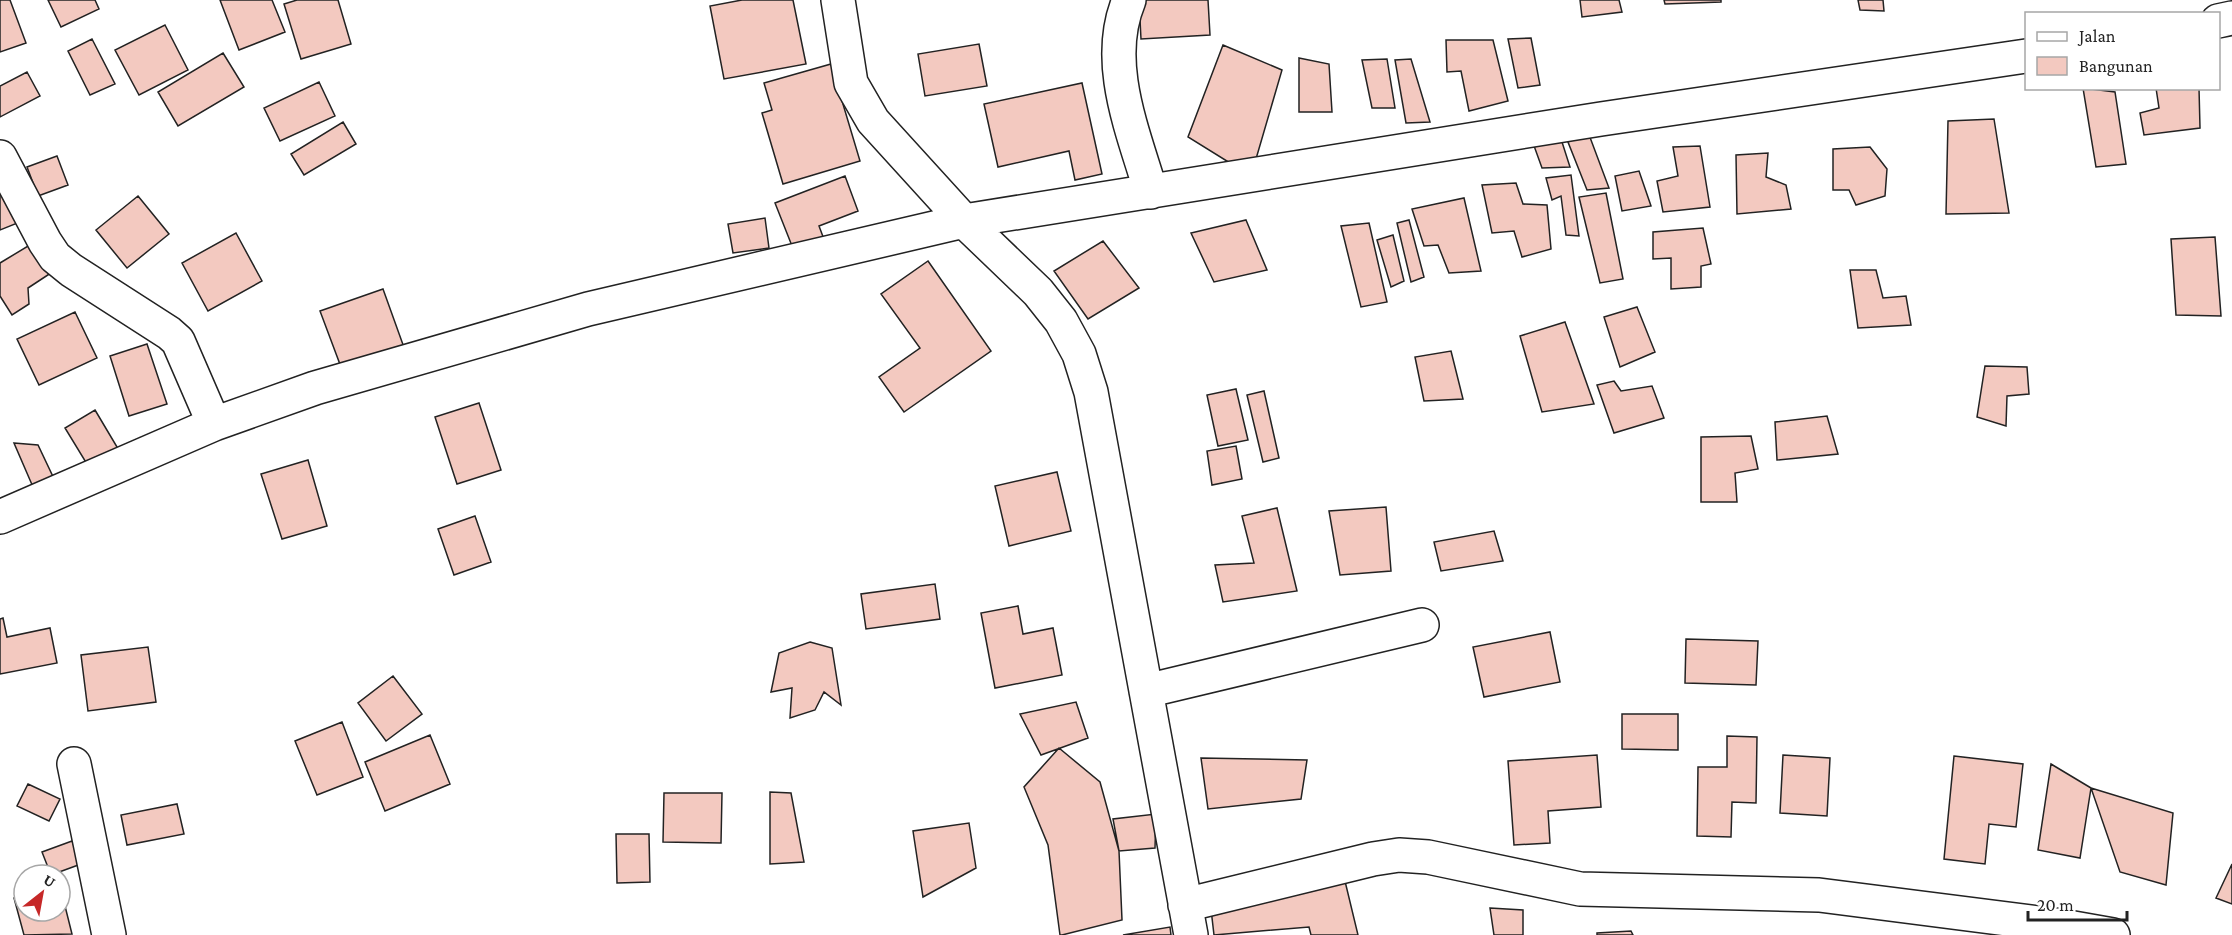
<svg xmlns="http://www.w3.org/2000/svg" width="2232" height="935" font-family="'Crimson Pro',serif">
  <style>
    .building { fill: #f3c9c0; stroke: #222; stroke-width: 1.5 }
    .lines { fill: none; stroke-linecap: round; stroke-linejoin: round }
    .minor-casing { stroke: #222; stroke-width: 36 }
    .minor { stroke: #fff; stroke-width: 33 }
  </style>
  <rect width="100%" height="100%" fill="#fff"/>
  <path class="building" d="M0,0H10L26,43L0,52Z
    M48,0H95L99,9L61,27Z
    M220,0H272L285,32L239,50Z
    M297,0H338L351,44L301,59L284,4Z
    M742,0H793L806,64L724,79L710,6Z
    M1139,0H1208L1210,35L1141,39Z
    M1580,0H1619L1622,12L1582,17Z
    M1664,0H1721V2L1665,4Z
    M1858,0H1883L1884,11L1860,10Z
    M165,25L188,70L139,95L115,50Z
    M1531,38L1540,85L1518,88L1508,39Z
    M92,39L115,84L90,95L68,51Z
    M1446,40H1493L1508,101L1469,111L1461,71L1447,72Z
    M979,44L987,86L925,96L918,54Z
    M1223,45L1282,70L1251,176L1188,137Z
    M223,53L244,87L178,126L158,92Z
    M1299,58L1329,64L1332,112H1299Z
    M1387,59L1395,108H1372L1362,60Z
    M1411,59L1430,122L1406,123L1395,60Z
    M831,64L860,161L783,184L762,113L772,110L764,83Z
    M27,72L40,96L0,117V86Z
    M319,82L335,116L280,141L264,108Z
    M1082,83L1102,174L1075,180L1069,151L998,167L984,104Z
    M2083,88L2115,92L2126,164L2096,167Z
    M2156,88H2199L2200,128L2144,135L2140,113L2159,108Z
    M1994,119L2009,213L1946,214L1948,121Z
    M343,122L356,144L304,175L291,154Z
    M1588,132L1609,188L1587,190L1568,142Z
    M1562,142L1570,167L1542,168L1533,143Z
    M1700,146L1710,207L1663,212L1657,181L1678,176L1673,147Z
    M1870,147L1887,169L1885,196L1856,205L1849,190H1833V149Z
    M1768,153L1766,177L1786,185L1791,209L1737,214L1736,155Z
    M57,156L68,185L38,196L27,167Z
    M1639,171L1651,206L1622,211L1615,176Z
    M1571,175L1579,236L1566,235L1561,196L1552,200L1546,178Z
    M845,176L858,211L819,226L828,250L794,251L775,203Z
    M1516,183L1523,204L1547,205L1551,249L1522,257L1514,231L1492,233L1482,185Z
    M0,184L25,220L0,230Z
    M1606,193L1623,279L1600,283L1579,197Z
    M138,196L169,234L127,268L96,230Z
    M1464,198L1481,271L1449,273L1438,245L1424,246L1412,209Z
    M765,218L769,248L733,253L728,224Z
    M1246,220L1267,270L1214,282L1191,233Z
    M1409,220L1424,277L1411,282L1397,223Z
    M1369,223L1387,302L1361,307L1341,226Z
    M1703,228L1711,264L1701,266V287L1671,289V258L1653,259V232Z
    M236,233L262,281L208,311L182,263Z
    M1393,235L1404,281L1391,287L1377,240Z
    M2215,237L2221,316L2176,315L2171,239Z
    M38,240L57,269L28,288L29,304L12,315L0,296V263Z
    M1103,241L1139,288L1088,319L1054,271Z
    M928,261L991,351L904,412L879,377L920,348L881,294Z
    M1850,270H1876L1883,298L1906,296L1911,325L1858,328Z
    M383,289L406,353L344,375L320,311Z
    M1637,307L1655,352L1620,367L1604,317Z
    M75,312L97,358L39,385L17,339Z
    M1565,322L1594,404L1542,412L1520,336Z
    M147,344L167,404L129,416L110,356Z
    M1451,351L1463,399L1424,401L1415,357Z
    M1985,366L2027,367L2029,394L2007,396L2006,426L1977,417Z
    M1614,381L1621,391L1652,386L1664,418L1614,433L1597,385Z
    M1236,389L1248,440L1218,446L1207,395Z
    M1264,391L1279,458L1263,462L1247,395Z
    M479,403L501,470L457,484L435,417Z
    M95,410L120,452L90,469L65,428Z
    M1827,416L1838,454L1777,460L1775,422Z
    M1751,436L1758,469L1735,473L1737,502H1701V437Z
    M14,443L38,445L56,483L33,487Z
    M1236,446L1242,479L1212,485L1207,451Z
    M308,460L327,526L282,539L261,474Z
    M1057,472L1071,531L1009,546L995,486Z
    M1386,507L1391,571L1340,575L1329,511Z
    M1277,508L1297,591L1223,602L1215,565L1254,563L1242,516Z
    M475,516L491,562L454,575L438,529Z
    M1494,531L1503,561L1441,571L1434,542Z
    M935,584L940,619L866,629L861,594Z
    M1018,606L1023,634L1053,628L1062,675L995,688L981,613Z
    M3,618L7,637L50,628L57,663L0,674V619Z
    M1550,632L1560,682L1484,697L1473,647Z
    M1686,639L1758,641L1756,685L1685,683Z
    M810,642L832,648L841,705L824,692L815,710L790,718L792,688L771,692L779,653Z
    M148,647L156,702L88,711L81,655Z
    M393,676L422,714L386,741L358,703Z
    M1076,702L1088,738L1041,755L1020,714Z
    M1622,714H1678V750L1622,749Z
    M342,722L363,777L317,795L295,741Z
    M430,735L450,784L385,811L365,762Z
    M1727,736L1757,737L1756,803L1732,802L1731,837L1697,836L1698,767H1727Z
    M1059,748L1100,782L1119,851L1122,920L1062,935H1060L1048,845L1024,787Z
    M1597,755L1601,807L1548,811L1550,843L1514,845L1508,761Z
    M1783,755L1830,758L1827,816L1780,813Z
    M1954,756L2023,764L2016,827L1989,824L1985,864L1944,859Z
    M1201,758L1307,760L1301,799L1208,809Z
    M2051,764L2091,788L2080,858L2038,850Z
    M28,784L60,799L49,821L17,806Z
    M2091,788L2173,813L2166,885L2120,872Z
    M770,792L791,793L804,862L770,864Z
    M664,793H722L721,843L663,842Z
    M177,804L184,834L127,845L121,815Z
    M1156,814L1155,848L1119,851L1113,819Z
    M969,823L976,868L923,897L913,831Z
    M616,834H649L650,882L617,883Z
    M72,841L81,864L51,875L42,852Z
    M2232,864V904L2216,898Z
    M1344,877L1358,935H1311L1309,927L1214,935L1211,909Z
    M60,886L72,934L24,935L14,898L24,895V911H60Z
    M1490,908L1523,910V935H1494Z
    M1170,927L1171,935H1123Z
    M1631,931L1633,935H1597V933Z"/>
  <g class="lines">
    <g class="minor-casing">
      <path id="minor" d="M838,0L851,83L873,121L964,221L1038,292L1061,321L1079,354L1091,392L1191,935
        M1129,0C1103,62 1133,131 1151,192
        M2218,21L2232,18
        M0,157L45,242L55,257L71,270L169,333L178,341L214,424
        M0,517L214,424L315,388L588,309L964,221L1601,119L2026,56
        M1146,691L1422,625
        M74,764L109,935
        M1185,905L1373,859L1399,855L1428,857L1580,889L1819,895L2062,926L2113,935"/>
    </g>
    <use href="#minor" class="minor"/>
  </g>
  <rect x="2025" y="12" width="195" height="78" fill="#ffffff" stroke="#a7a7a7" stroke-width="1.5"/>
  <rect x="2037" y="32" width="30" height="9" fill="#ffffff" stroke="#a7a7a7" stroke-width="1.5"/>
  <text x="2079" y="42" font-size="18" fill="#222222">Jalan</text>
  <rect x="2037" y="57" width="30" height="18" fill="#f3c9c0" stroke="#a7a7a7" stroke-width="1.5"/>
  <text x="2079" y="72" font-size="18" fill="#222222">Bangunan</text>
  <g transform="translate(42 893) rotate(31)"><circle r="28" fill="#ffffff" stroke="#a7a7a7" stroke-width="1.5"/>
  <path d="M0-4.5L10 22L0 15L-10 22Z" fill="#c62828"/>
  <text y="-9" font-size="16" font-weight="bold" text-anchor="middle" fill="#222222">U</text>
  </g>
  <path d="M2028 911v9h99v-9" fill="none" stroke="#222222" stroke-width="3"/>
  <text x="2037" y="911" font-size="18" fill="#222222" stroke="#ffffff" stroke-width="4.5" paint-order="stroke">20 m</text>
</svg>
